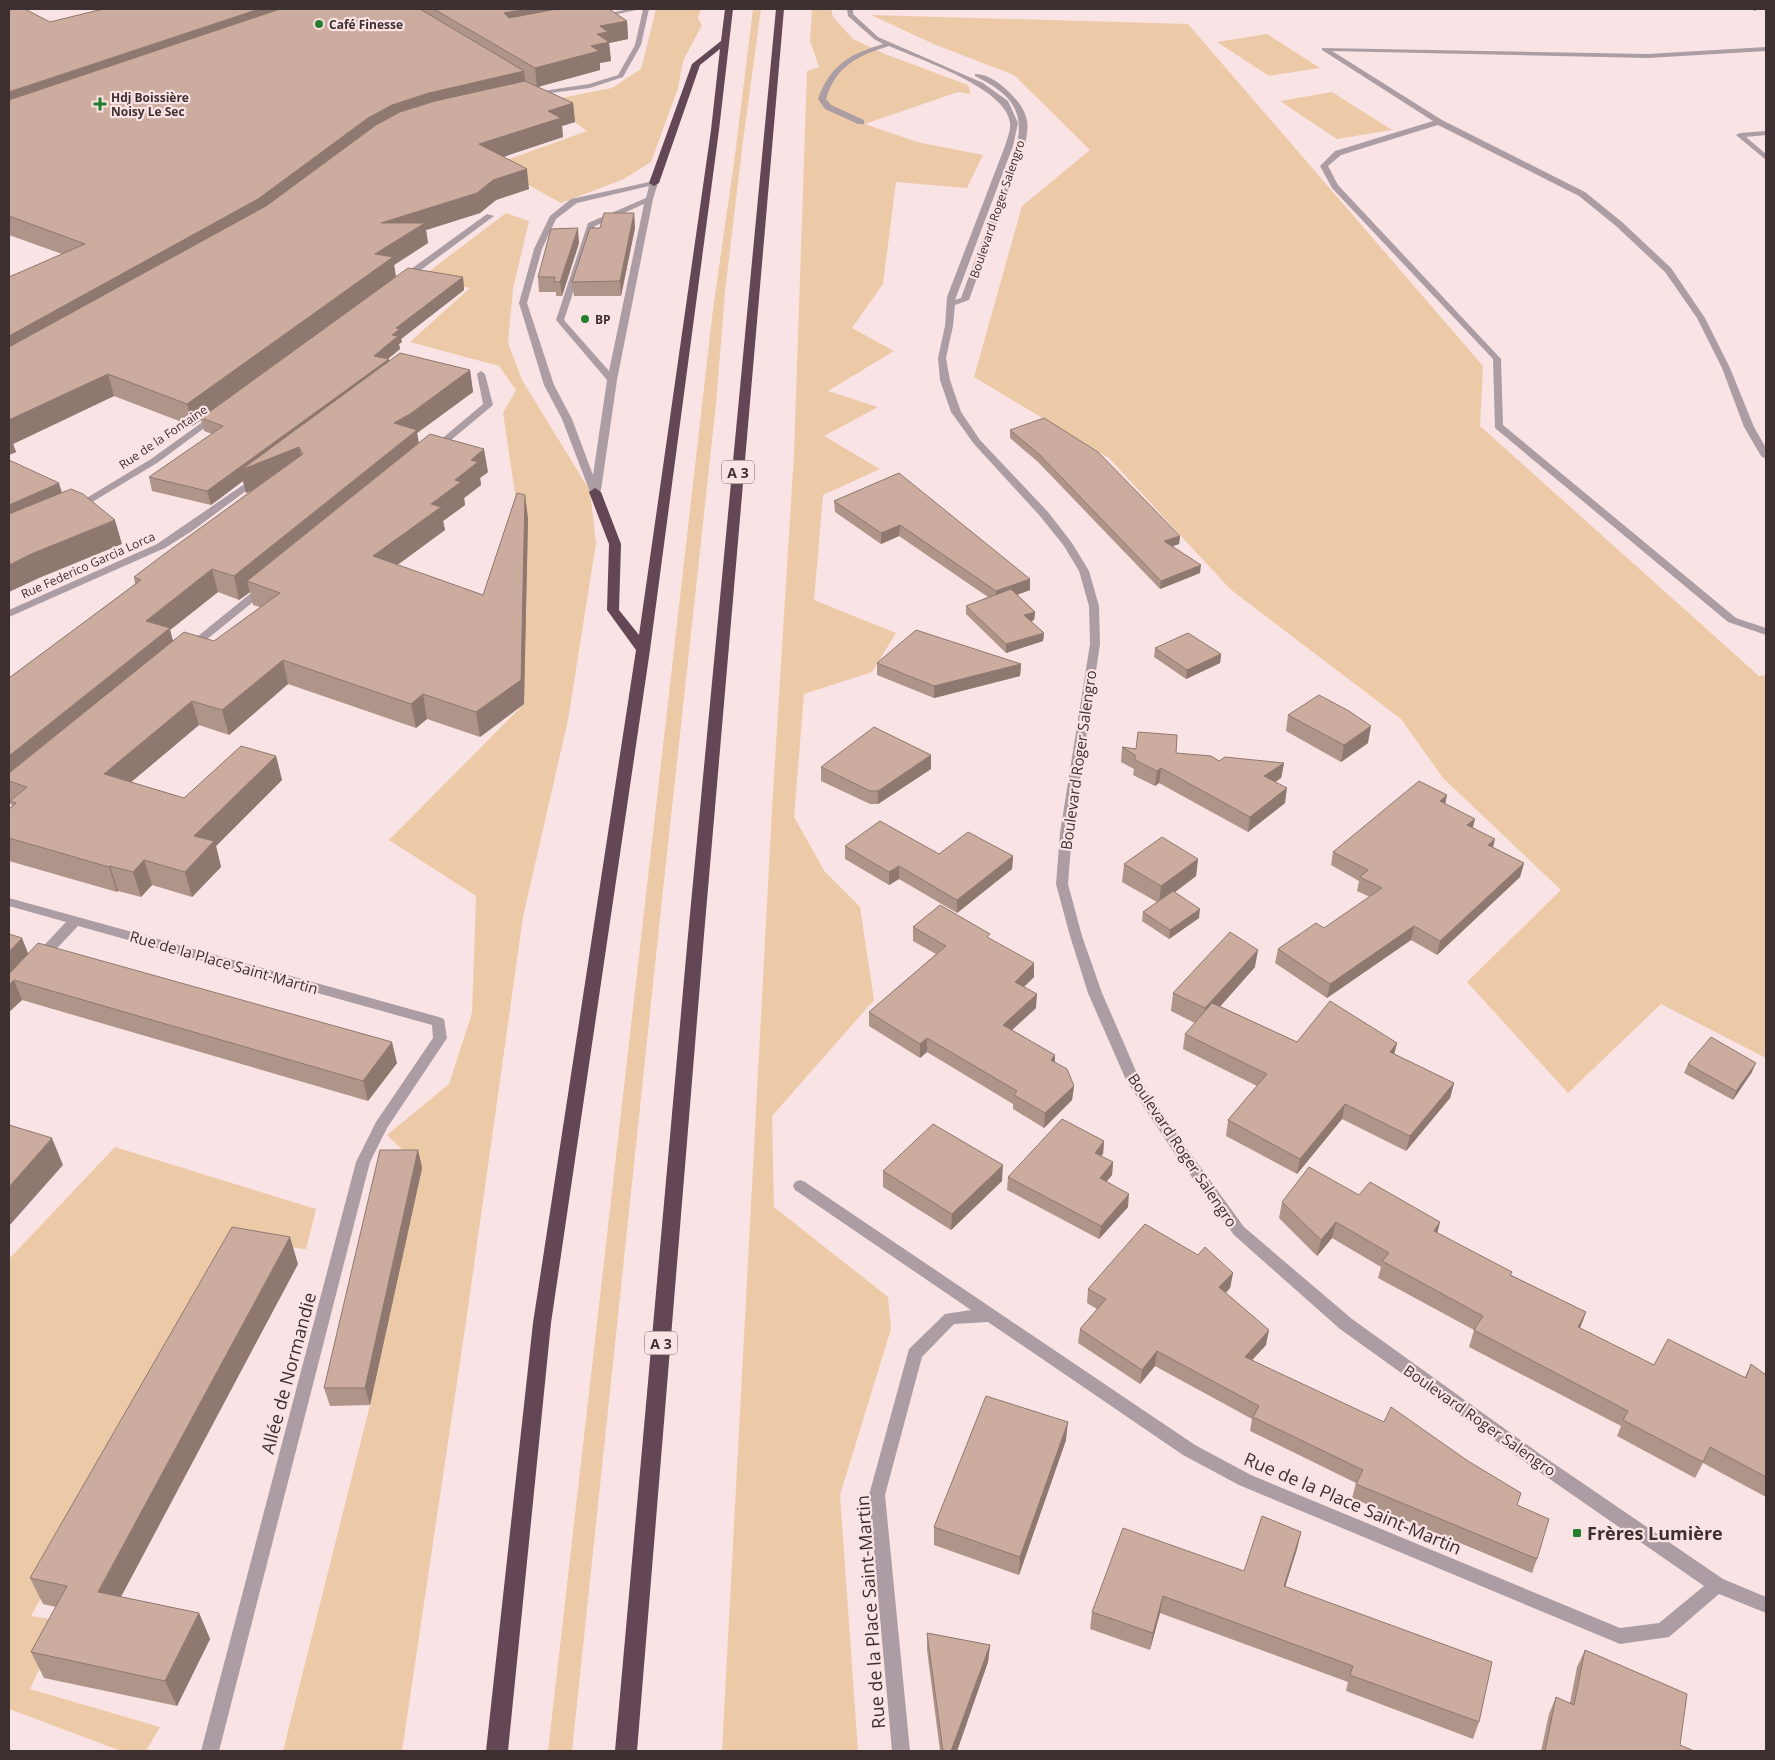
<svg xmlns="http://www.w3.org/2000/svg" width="1775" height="1760" font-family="'Open Sans',sans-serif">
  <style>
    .green { fill: #edcaa7 }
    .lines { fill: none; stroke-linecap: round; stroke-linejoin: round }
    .lane { fill: #ab9da3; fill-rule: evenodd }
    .street { fill: #ab9da3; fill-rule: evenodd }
    .highway { fill: #634754; fill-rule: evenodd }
    .wall { fill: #af9489; fill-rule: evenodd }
    .shaded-wall { fill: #8f786f }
    .building { fill: #ccac9f; stroke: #8f786f }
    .poi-dot { fill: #237e2e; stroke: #fae3e4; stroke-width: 2 }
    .labels { text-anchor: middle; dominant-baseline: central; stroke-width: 4.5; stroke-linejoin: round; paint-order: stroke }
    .far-poi-label { font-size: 12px; font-weight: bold; fill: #3e2f30; stroke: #fae3e4; text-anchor: start }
    .far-street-label { font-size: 12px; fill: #3e2f30; stroke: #fae3e4 }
    .shield { fill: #fae3e4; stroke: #766566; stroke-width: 1 }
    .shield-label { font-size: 14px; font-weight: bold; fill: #3e2f30 }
    .street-label { font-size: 15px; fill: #3e2f30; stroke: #fae3e4 }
    .near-street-label { font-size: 18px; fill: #3e2f30; stroke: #fae3e4 }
    .near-poi-label { font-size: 18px; font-weight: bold; fill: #3e2f30; stroke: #fae3e4; text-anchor: start }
  </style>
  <rect width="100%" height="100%" fill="#fae3e4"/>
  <path class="green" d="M656,9H701L698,18L702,25L683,61L678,88L651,162L624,179L561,203L493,165L587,131L545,101L612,88L641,69Z
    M753,9H761L743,141L725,292L716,404L660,918L572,1751H548L713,309L735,155Z
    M812,9H831L833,17L853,39L885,54L968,85L971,94L958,92L865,124L917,142L983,155L967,188L896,182L883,284L852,328L894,351L828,391L878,407L824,436L880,469L823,495L814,600L896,633L872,672L804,694L794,817L825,872L860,907L874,1000L772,1116L774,1207L888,1297L891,1329L840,1495L858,1751H722L772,809L794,454L807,71L819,67L810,41Z
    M871,15L1188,24L1483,366L1480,426L1759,676L1766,675V1058L1661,1004L1568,1093L1467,982L1561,890L1443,778L1401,719L1230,589L1109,458L974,377L1022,206L1090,150L1014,75L936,45Z
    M1267,34L1320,68L1269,76L1217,42Z
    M1332,92L1392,130L1337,139L1280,101Z
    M506,213L529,221L513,289L508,343L522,380L590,491L596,543L568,720L523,917L467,1315L402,1751H283L370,1405L421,1168L387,1135L449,1084L472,1013L476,896L389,840L524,704L527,574L503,413L516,390L499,366L410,342L470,288L419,279Z
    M115,1147L316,1209L306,1249L240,1242L31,1616L62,1621L30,1689L160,1727L146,1751H121L9,1709V1259Z"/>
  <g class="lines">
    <path class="lane" d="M629,9H641L599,18L596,16Z
      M1750,9H1758L1755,11Z
      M1766,47V51L1648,58L1332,51L1442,120L1585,192L1622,222L1671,268L1705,318L1730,368L1754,427L1766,448V459L1761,456L1744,427L1722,368L1697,318L1665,272L1616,226L1579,196L1438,125L1341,155L1328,166L1338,185L1501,359L1503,425L1736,618L1766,628V635L1728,622L1495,428L1493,359L1332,188L1320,166L1335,151L1433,121L1322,50V48L1648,54Z
      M1766,131V135L1746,137L1766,154V160L1736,135L1740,133Z
      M654,181L658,183L653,199L617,380L601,490L598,494L595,495L590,492L562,419L544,385L519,303L534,249L550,216L571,199ZM649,186L646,198L588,223L556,320L607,380L593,475L572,419L554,385L527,303L542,249L556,219L577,203ZM644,204L609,371L564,320L595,226Z
      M487,214L494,216L406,281H400V277Z
      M215,413L220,416L218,418L157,463L79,510L75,511L70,508L151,459Z"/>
    <path class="street" d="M643,9H649L641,45L623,77L590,88L534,95L532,94L536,92L589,84L618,75L635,45Z
      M847,9H853V14L878,37L983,83L1008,101L1018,123L1013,146L955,300L961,298L1017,144C1025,106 1006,92 975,76V74C992,72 1022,100 1026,117C1029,126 1027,135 1025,144L969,300L955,305L953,326L946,358L950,380L961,412L980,440L1048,512L1072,543L1089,571L1099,606L1100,644L1072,833L1068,884L1082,936L1102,993L1139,1078L1185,1146L1244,1227L1352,1319L1540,1454L1723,1579L1766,1597V1613L1719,1594L1669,1637L1620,1644L1239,1485L1183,1455L988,1322L954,1324L922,1357L885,1495L910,1751H892L869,1495L909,1349L945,1314L971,1310L795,1190L793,1186L795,1182L800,1180L805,1182L1195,1445L1251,1475L1620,1628L1659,1623L1704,1586L1528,1464L1340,1329L1234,1235L1175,1154L1126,1080L1088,993L1070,936L1056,884L1060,833L1090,644L1089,606L1079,571L1064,546L1040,516L974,444L951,412L940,380L938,358L945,326L947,297L1005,146C1007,139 1011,130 1010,123C1007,88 918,59 889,46C857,56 836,66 826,99L831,105L864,120V124H858L825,109L818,99C830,65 850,54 883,44L874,39L848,16Z
      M481,371L485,374L493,405L438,451H432V447L483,404L477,374Z
      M259,474L262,475V479L192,531L165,548L9,617V610L157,544Z
      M265,584L269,585L270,587L269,589L195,649H187L186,647L187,645L261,585Z
      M9,898L439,1017L444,1019L447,1038L387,1128L370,1162L219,1751H201L356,1162L376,1122L433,1038L432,1025L78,926L45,961H35L33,958L35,955L66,922L9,906Z"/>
    <path class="highway" d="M725,9H733L719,130L650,650L551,1323L508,1751H486L533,1323L636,650L607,610L609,544L589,492L595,488L601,492L621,544L619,610L639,635L711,130L720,49L700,65L659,183L654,186L649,183L692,64L721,41Z
      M776,9H784L704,935L637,1751H615L688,935Z"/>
  </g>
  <path class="wall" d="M9,9L50,22L103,9H609L627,21L628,39L609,43L611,61L600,63V70L538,87L573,103L575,122L562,126L563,137L503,157L529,189L496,200L480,213L426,230L428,243L394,265L396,276L463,277L464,290L401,339L402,342L399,344L400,349L388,359L389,361L470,370L473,392L417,433L419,443L488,472L480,478L481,485L464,498L465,505L443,521L445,530L397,565L483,595L528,518L524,704L480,737L427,719L416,728L288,684L229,735L199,725L131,782L184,798L276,756L282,780L216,846L221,867L192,897L152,885L141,897L118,891L117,892L9,861V809L12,806L11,804L9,803V678L135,584L134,577L252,490L246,493L243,481L211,505L152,491L149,477L212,434L204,431L201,420L192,426L114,396L13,444L16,452L9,455V277L62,254L9,235ZM218,592L239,600L250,592L253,605L260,607L214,641H173L170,630Z
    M634,213L635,228L621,296H574L572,282L600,228Z
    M579,243L562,296H556V292H539L538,277Z
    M1010,430L1180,536L1179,544L1173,546L1200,573L1160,589L1038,462L1010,438Z
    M899,473L1030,590L1017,595L1035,612L1034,620L1031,621L1044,633L1043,641L1006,653L966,614V606L988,597L899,536L881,544L835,512L834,501Z
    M1155,648L1221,654L1220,663L1186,679L1154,657Z
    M877,663L1021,664L1020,676L934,698L877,675Z
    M1288,715L1368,743L1341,762L1286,731Z
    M1122,747L1176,753L1219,761L1284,763L1281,778L1275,782L1285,803L1248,832L1159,783L1155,786L1133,775L1134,769L1121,762Z
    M821,767L931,769L878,804H870L821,781Z
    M1447,795L1445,804L1475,819L1473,827L1493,847L1524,863L1520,877L1437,955L1411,940L1327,998L1275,963L1278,949L1324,928L1370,897L1357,891L1359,881L1331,865L1333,852Z
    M845,846L939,854L1013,856L1012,869L957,913L899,879L889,885L845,859Z
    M1198,859L1196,876L1174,893L1199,918L1169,939L1142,921L1143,912L1157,902L1122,882L1124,864Z
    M913,927L990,939L1034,977L1024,987L1036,1008L1012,1030L1055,1055V1062L1074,1086L1072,1100L1044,1128L1013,1109V1104L927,1052L920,1058L869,1026V1012L936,954L913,941Z
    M9,934L28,954L397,1063L368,1101L22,1000L9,1012Z
    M1255,967L1220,1006L1297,1042L1397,1043L1394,1054L1454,1083L1450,1098L1406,1151L1342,1119L1297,1174L1226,1136L1228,1120L1257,1086L1183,1049L1185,1034L1195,1023L1171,1011L1173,993Z
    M1688,1064L1752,1072L1733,1100L1684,1073Z
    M1104,1141L1103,1154L1101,1156L1113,1162L1112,1175L1106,1182L1128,1207L1099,1239L1007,1190L1008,1177Z
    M418,1150L422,1168L370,1405L330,1406L324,1388Z
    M883,1171L1002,1181L951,1230L883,1187Z
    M1359,1195L1440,1222L1437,1233L1511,1275L1586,1312L1580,1328L1654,1365L1745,1377L1751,1364L1766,1375V1497L1703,1463L1695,1478L1617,1436L1621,1426L1469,1347L1474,1330L1378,1278L1381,1267L1332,1238L1317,1256L1279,1218L1282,1202Z
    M1198,1255L1233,1273L1230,1288L1226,1293L1266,1345L1252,1360L1517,1505L1537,1559L1532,1573L1352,1498L1356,1483L1250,1431L1252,1419L1155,1366L1140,1384L1078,1343L1080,1329L1097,1309L1087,1303L1088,1289Z
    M298,1264L121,1597L199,1613L210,1639L177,1706L44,1678L31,1652L56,1607L43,1604L30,1578Z
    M1066,1440L1019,1575L934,1545V1527Z
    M1301,1532L1297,1549L1285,1587L1479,1722L1473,1739L1346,1691L1348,1682L1160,1613L1150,1650L1090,1629L1092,1612L1244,1571Z
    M927,1633L990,1645L988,1662L957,1751H940L927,1650Z
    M1585,1650L1680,1745L1694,1751H1541L1549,1714L1556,1697L1570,1703L1577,1667Z"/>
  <path class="shaded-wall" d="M259,9H315L9,113V92Z
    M526,9H592L506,31L504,13Z
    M627,21L628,39L609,43L611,61L600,63V70L537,87L535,68L591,46L600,26Z
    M524,71L526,90L262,219L9,361V336L368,118L392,105L429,93Z
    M573,103L575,122L562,126L563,137L482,164L479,144L548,111Z
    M527,169L529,189L496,200L480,213L426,230L428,243L394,265L396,278L201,418V420L192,426L187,404L375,254L381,223L493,180Z
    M634,213L635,228L621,296L620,281Z
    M578,228L579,243L562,296L560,282Z
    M463,277L464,290L401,339L402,342L399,344L400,349L384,362L389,359L391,372L299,447L304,469L246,493L243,481L211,505L207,491L374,356L396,328Z
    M470,370L473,392L417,433L420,452L247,581L250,592L239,600L234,576L394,423Z
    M108,374L114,396L13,444L16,452L9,455V420Z
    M484,449L488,472L480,478L481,485L464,498L465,505L443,521L445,530L377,580L373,556L431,504L455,480L471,460Z
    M59,483L66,506L9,531V505Z
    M525,495L528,518L524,704L480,737L476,712Z
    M115,520L122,544L39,578L9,592V565L31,554Z
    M900,525L899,536L881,544V533Z
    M1180,536L1179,544L1164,549V541Z
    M1201,565L1200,573L1160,589L1161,581Z
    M212,569L218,592L170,630L176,652L9,781V756L146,621Z
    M1030,579V590L996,602V591Z
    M1035,612L1034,620L1024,624V615Z
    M1044,633L1043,641L1006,653V644Z
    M1221,654L1220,663L1186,679L1187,670Z
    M283,660L288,684L229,735L222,710Z
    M1021,664L1020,676L934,698V686Z
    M423,694L427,719L416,728L411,704Z
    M192,701L199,725L111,799L104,774Z
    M1371,726L1368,743L1341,762L1344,745Z
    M931,755V769L878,804V791Z
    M276,756L282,780L216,846L221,867L192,897L185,872L194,836Z
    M1284,763L1281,778L1262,791L1264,776Z
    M1161,768L1159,783L1155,786L1157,771Z
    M1287,788L1285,803L1248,832L1250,817Z
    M1447,795L1444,809L1440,801Z
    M1475,819L1471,832L1467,825Z
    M1495,839L1492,852L1488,845Z
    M1013,856L1012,869L957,913V900Z
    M1198,859L1196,876L1159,904L1161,886Z
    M144,860L152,885L141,897L133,872Z
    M1524,863L1520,877L1437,955L1440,941Z
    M110,866L118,891L117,892L109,867Z
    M899,866V879L889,885V872Z
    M1200,909L1199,918L1169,939L1170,930Z
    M1414,926L1411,940L1327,998L1330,984Z
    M22,938L30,958L9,981V952Z
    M1258,950L1255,967L1203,1026L1205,1008Z
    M1034,963V977L1014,996L1015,982Z
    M14,980L22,1000L9,1012V985Z
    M1037,994L1036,1008L1002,1039L1003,1025Z
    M927,1038V1052L920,1058V1044Z
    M392,1042L397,1063L368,1101L363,1081Z
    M1397,1043L1393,1059L1390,1052Z
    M1055,1055L1054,1069L1051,1060Z
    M1756,1063L1752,1072L1733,1100L1736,1091Z
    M1454,1083L1450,1098L1406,1151L1410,1136Z
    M1074,1086L1072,1100L1044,1128L1045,1113Z
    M1345,1104L1342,1119L1297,1174L1300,1159Z
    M52,1138L63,1165L9,1226V1187Z
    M1104,1141L1103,1154L1093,1166L1095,1153Z
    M418,1150L422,1168L370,1405L365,1388Z
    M1113,1162L1112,1175L1099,1191L1100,1178Z
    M1003,1165L1002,1181L951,1230L952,1214Z
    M1129,1194L1128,1207L1099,1239L1101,1226Z
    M1336,1222L1332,1238L1317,1256L1321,1240Z
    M1440,1222L1436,1238L1434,1231Z
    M290,1237L298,1264L110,1617L98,1592Z
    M1233,1273L1230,1288L1217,1301L1219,1287Z
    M1586,1312L1580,1328L1578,1327Z
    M1269,1330L1266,1345L1242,1371L1245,1357Z
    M1157,1351L1155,1366L1140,1384L1142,1370Z
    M1068,1422L1066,1440L1019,1575L1020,1557Z
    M1301,1532L1297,1549L1280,1603L1284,1586Z
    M1163,1596L1160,1613L1150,1650L1153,1633Z
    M199,1613L210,1639L177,1706L165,1681Z
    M990,1645L988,1662L957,1751H951Z"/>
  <path class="building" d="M9,9H25L50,22L103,9H259L9,92Z
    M280,9H420L524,71L429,93L392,105L368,118L258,199L9,336V277L85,244L9,216V100Z
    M434,9H526L504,13L509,18L557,9H609L627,21L600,26L608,32L597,34L609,42L591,46L599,51L535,68Z
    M525,81L573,103L548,111L561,118L479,144L527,169L493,180L477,193L381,223H425L375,254L393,257L187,404L108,374L9,420V347L266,206L376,125L400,112L435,101Z
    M604,213H634L620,281L572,282L590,228H600Z
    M578,228L560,282H554L555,277H538L551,229Z
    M408,268L463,277L396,328L400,329L392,335L398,336L374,356L389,359L207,491L149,477L223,426L201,418Z
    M400,353L470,370L410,414L394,423L417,430L234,576L212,569L146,621L170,628L9,756V678L141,580L134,577L163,555L303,454L299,447L241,470Z
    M1044,418L1098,452L1180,536L1164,541L1201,565L1161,581L1039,454L1010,430Z
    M430,434L484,449L471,460L478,462L455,480L461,482L431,504L441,507L373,556L483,595L517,493L525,495L521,680L476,712L423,694L411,704L283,660L222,710L192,701L104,774L184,798L241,746L276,756L194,836L214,841L185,872L144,860L133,872L110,866L109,867L9,838V809L16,803L10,801L27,787L9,781V773L184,632L214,641L280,593L247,581Z
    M9,460L59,483L9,505Z
    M899,473L1030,579L996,591L900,525L881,533L834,501Z
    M71,489L83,494L115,520L31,554L9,565V514Z
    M1011,589L1035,612L1024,615L1044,633L1006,644L966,606Z
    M916,630L1021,664L934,686L877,663Z
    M1188,633L1221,654L1187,670L1155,648Z
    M1319,695L1349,711L1371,726L1344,745L1288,715Z
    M874,727L931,755L878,791H870L821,767Z
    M1138,732L1177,735L1176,753L1211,756L1219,761L1225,757L1284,763L1264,776L1287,788L1250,817L1161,768L1157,771L1135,760V755L1122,747L1136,749Z
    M1419,781L1447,795L1440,801L1475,819L1467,825L1495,839L1488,845L1524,863L1440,941L1414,926L1330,984L1278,949L1316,923L1324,928L1382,888L1360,877L1368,870L1333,852Z
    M880,821L939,854L968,832L1013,856L957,900L899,866L889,872L845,846Z
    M1162,837L1198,859L1161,886L1124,864Z
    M1173,891L1200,909L1170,930L1143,912Z
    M940,905L990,934L987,937L1034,963L1015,982L1037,994L1003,1025L1055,1055L1051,1060L1067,1069L1074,1086L1045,1113L1014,1095L1017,1091L927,1038L920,1044L869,1012L946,946L913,927Z
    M1230,932L1258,950L1205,1008L1173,993Z
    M9,934L22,938L9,952Z
    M38,943L392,1042L363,1081L14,980L9,985V974Z
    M1330,1001L1397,1043L1390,1052L1454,1083L1410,1136L1345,1104L1300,1159L1228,1120L1267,1074L1185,1034L1212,1003L1297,1042Z
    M1711,1037L1756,1063L1736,1091L1688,1064Z
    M1062,1119L1104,1141L1095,1153L1113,1162L1100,1178L1129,1194L1101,1226L1008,1177Z
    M933,1124L1003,1165L952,1214L883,1171Z
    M9,1125L52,1138L9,1187Z
    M380,1150H418L365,1388H324Z
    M1309,1167L1359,1195L1370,1182L1440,1222L1434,1231L1512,1272L1510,1275L1586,1312L1578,1327L1654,1365L1668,1339L1746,1378L1751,1364L1766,1375V1477L1710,1447L1703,1462L1623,1420L1628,1411L1474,1330L1483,1316L1382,1261L1389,1253L1336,1222L1321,1240L1282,1202Z
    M1145,1224L1198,1255L1205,1247L1233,1273L1219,1287L1269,1330L1245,1357L1384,1422L1391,1407L1468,1461L1521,1493L1517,1505L1549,1519L1537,1559L1356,1484L1363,1470L1253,1417L1259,1406L1157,1351L1142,1370L1080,1329L1106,1299L1088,1289Z
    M232,1227L290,1237L98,1592L199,1613L165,1681L31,1652L67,1586L30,1578Z
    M986,1396L1068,1422L1020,1557L934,1527Z
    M1262,1516L1301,1532L1284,1586L1492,1662L1479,1722L1350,1675L1353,1666L1163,1596L1153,1633L1092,1612L1123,1528L1244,1571Z
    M927,1633L990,1645L951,1751H943Z
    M1585,1650L1687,1694L1680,1745L1694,1751H1545L1556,1697L1574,1705Z"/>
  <g class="poi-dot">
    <circle cx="319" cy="24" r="5"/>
    <path d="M97.5 96.5h5v5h5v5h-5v5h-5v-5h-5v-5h5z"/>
    <circle cx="585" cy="319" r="5"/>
    <rect x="1572" y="1528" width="10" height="10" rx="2.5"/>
  </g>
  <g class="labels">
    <g class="far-poi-label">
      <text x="329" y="24">Café Finesse</text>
      <text x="111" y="97">Hdj Boissière<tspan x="111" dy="14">Noisy Le Sec</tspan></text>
      <text x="595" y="319">BP</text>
    </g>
    <g class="far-street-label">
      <text transform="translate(997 209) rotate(-71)">Boulevard Roger Salengro</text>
      <text transform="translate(163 437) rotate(-34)">Rue de la Fontaine</text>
      <text transform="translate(88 565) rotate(-24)">Rue Federico Garcia Lorca</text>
    </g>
    <g class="shield">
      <rect x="722" y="460.5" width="32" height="23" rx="4"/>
      <rect x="645" y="1331.5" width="32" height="23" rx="4"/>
    </g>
    <g class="shield-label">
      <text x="738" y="472">A 3</text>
      <text x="661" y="1343">A 3</text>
    </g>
    <g class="street-label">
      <text transform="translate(1078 760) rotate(-82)">Boulevard Roger Salengro</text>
      <text transform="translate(224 962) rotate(16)">Rue de la Place Saint-Martin</text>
      <text transform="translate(1183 1150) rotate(56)">Boulevard Roger Salengro</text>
      <text transform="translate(1480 1420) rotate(35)">Boulevard Roger Salengro</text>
    </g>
    <g class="near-street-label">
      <text transform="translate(288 1373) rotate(-75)">Allée de Normandie</text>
      <text transform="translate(1353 1503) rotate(23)">Rue de la Place Saint-Martin</text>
      <text transform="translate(870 1612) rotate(-94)">Rue de la Place Saint-Martin</text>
    </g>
    <g class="near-poi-label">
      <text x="1587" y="1533">Frères Lumière</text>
    </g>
  </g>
  <rect width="1775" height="1760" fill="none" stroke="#3e2f30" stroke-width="20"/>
</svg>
